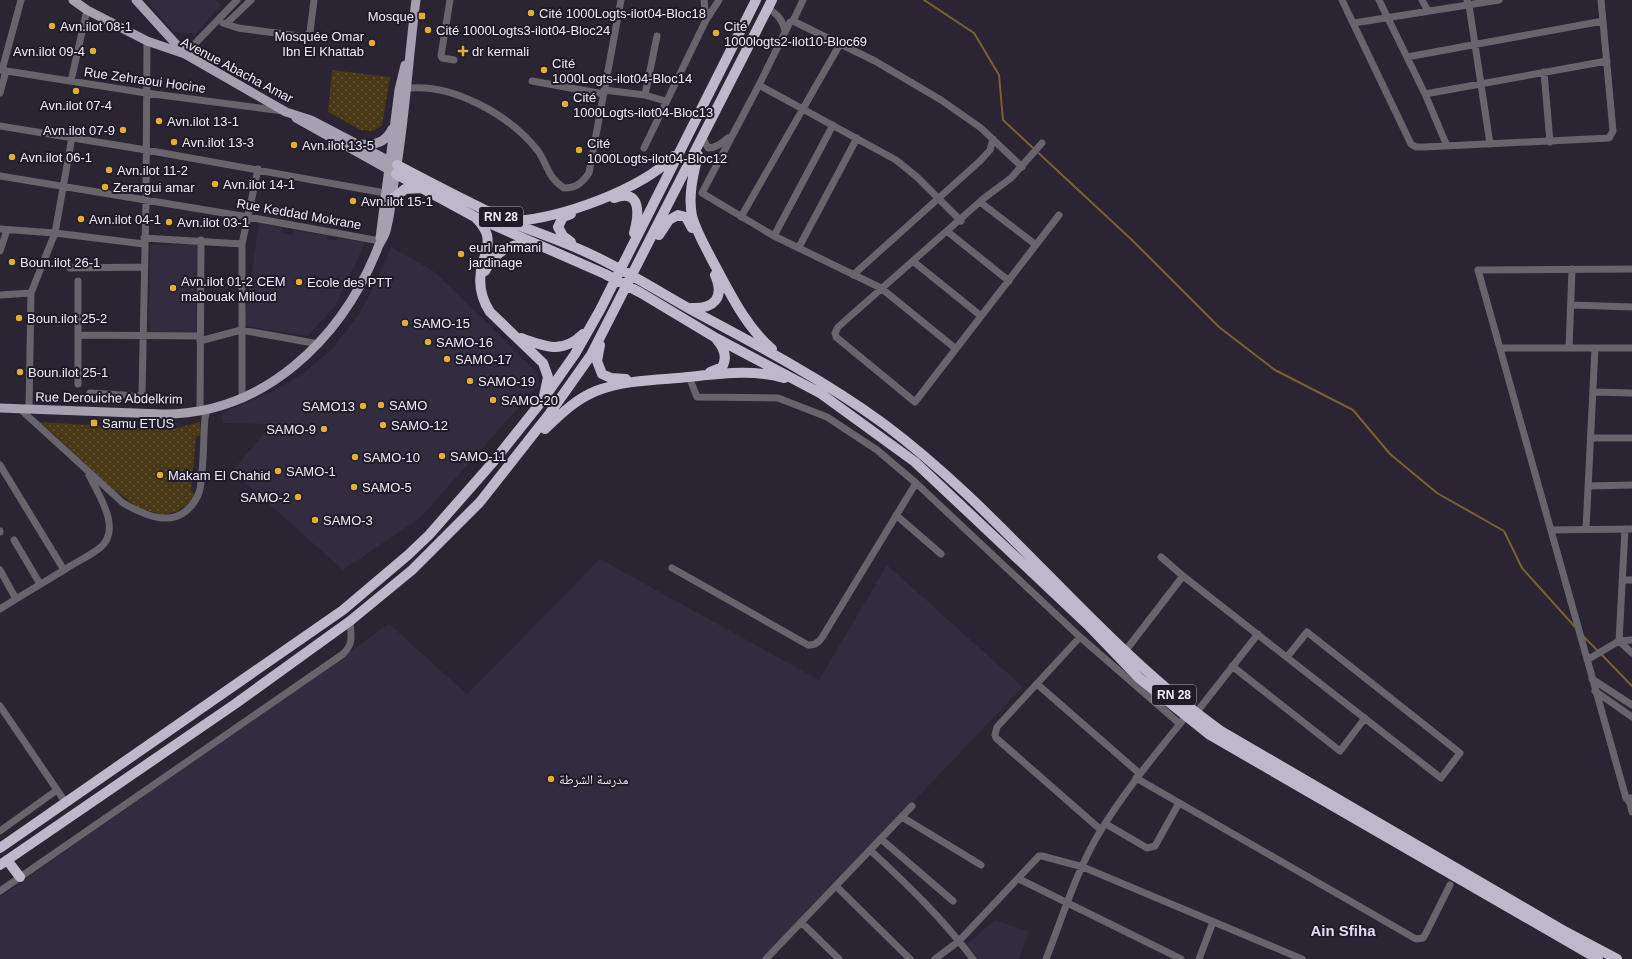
<svg xmlns="http://www.w3.org/2000/svg" width="1632" height="959" font-family="Helvetica,'Noto Naskh Arabic',sans-serif">
  <style>
    .built { fill: #332b40 }
    .garden { fill: url(#garden-dots) }
    .lines { fill: none; stroke-linecap: round; stroke-linejoin: round }
    .stream { stroke: #796232; stroke-width: 2 }
    .minor { stroke: #67646c; stroke-width: 7 }
    .major { stroke: #a6a0b0; stroke-width: 9 }
    .highway { stroke: #bfb7cb; stroke-width: 10 }
    .poi-dot { fill: #e4ae35; stroke: #201b29; stroke-width: 1.5 }
    .labels { text-anchor: middle; dominant-baseline: central; stroke-width: 4; stroke-linejoin: round; paint-order: stroke }
    .shield { fill: #201b29; stroke: #b1adb8; stroke-width: 1 }
    .shield-label { font-size: 12px; font-weight: bold; fill: #efebf6 }
    .poi-label { font-size: 13px; fill: #efebf6; stroke: #201b29; text-anchor: start }
    .street-label { font-size: 13px; fill: #efebf6; stroke: #201b29 }
    .quarter-label { font-size: 15px; font-weight: bold; fill: #e3dbef; stroke: #201b29 }
  </style>
  <defs>
    <pattern id="garden-dots" width="8" height="8" patternUnits="userSpaceOnUse"><rect width="8" height="8" fill="#483816"/><path d="M2 2h.1M6 6h.1" fill="none" stroke="#635538" stroke-width="1.8" stroke-linecap="round"/></pattern>
  </defs>
  <rect width="100%" height="100%" fill="#2a2433"/>
  <path class="built" d="M146,0H216L221,5L196,34L174,32Z
    M259,223L281,228L284,233L292,235L293,230L327,236V239L337,240L338,238L365,243L335,306L308,336L244,326Z
    M197,244L196,333L149,332L150,245Z
    M391,247L435,272L537,372L539,381L537,387L420,518L343,570L232,471L272,424L223,423L222,413L271,392L301,375L332,349L359,314L376,282Z
    M600,559L819,680L887,565L1023,687L763,959H0V897L389,624L467,694Z
    M995,920L1029,932L1019,959H978L967,944Z"/>
  <path class="garden" d="M332,70L390,77L382,125L374,131L361,130L328,112Z
    M40,422L169,430L200,422L201,435L196,437L191,491L196,495L187,505L178,511L164,515L138,508L113,489Z"/>
  <g class="lines">
    <path class="stream" d="M924,0L974,33L999,75L1003,120L1132,240L1219,327L1275,370L1353,410L1390,454L1437,493L1504,531L1522,568L1576,628
      M1583,636L1598,651
      M1601,654L1632,686"/>
    <path class="minor" d="M450,0L441,56L442,58L454,60
      M704,0L706,20
      M1342,0L1411,144L1416,147H1424L1609,138L1613,131L1601,0
      M1379,0L1425,94L1447,146
      M1422,0L1428,11
      M1467,0L1469,5L1490,144
      M768,8C778,15 783,20 785,32
      M793,21L803,0
      M223,23L226,24L251,0
      M1354,23L1499,0
      M226,24L238,28L306,37L310,32L314,0
      M657,36L645,95L665,101
      M185,54L237,0
      M1407,57L1603,21
      M0,70L146,93L283,111
      M2,70L21,0
      M1544,72L1550,142
      M71,81L87,10
      M532,81L604,94
      M759,85L896,160L917,177L961,221
      M403,89C450,81 510,115 538,151C548,165 547,177 564,188C576,188 582,183 589,173L621,0
      M604,90L645,95
      M0,93L6,71
      M1425,94L1607,61
      M0,126L146,150L385,193
      M702,136L708,148C716,148 722,143 728,138
      M1042,143L1011,178L983,199L838,327L835,333L836,337L915,402L1059,215
      M644,148L706,20L719,0
      M0,176L248,217L380,241
      M980,202L1036,245
      M741,217L840,44
      M0,229L55,233L144,244
      M948,232L1009,281
      M774,236L833,125
      M144,238L242,244
      M799,247L857,138
      M0,251L7,230
      M914,262L981,316
      M70,268L144,267
      M1632,269L1478,270L1626,798H1632
      M853,275L980,161L990,150L993,139
      M0,295L31,293
      M1571,305L1632,307
      M78,335L200,336
      M200,341L241,330L319,344
      M1500,348H1632
      M1569,348L1572,269
      M956,349L881,288L774,236L702,193L759,85L790,22L793,21L875,61L941,100L981,128L1022,167
      M689,377L697,397L778,398L827,417L877,450L916,483L1080,637L1180,724
      M78,384V281
      M1593,392L1632,393
      M90,393L138,396L142,394L146,201L147,41
      M242,397V244L258,169
      M20,409L123,503C144,515 173,529 192,505C195,501 199,494 200,489C204,466 203,441 205,418L207,409
      M29,409L31,293L55,233L72,137
      M200,412L201,240
      M1591,438H1632
      M0,465L64,570C76,562 90,556 101,547C122,528 98,494 89,475
      M1588,486L1632,485
      M896,515L941,554
      M1586,529L1595,348
      M1625,529L1619,641L1632,653
      M1551,530L1632,529
      M0,531V532
      M14,540L40,584
      M1161,557L1183,576L1441,778L1460,753L1307,632L1287,657
      M672,568L808,645C820,646 823,635 829,626L916,483
      M0,570L16,599L0,609
      M1622,580H1632
      M16,599L64,570
      M1080,637L997,727L995,735L996,738L1101,830
      M1126,650L1183,576
      M1587,660L1619,641L1632,640
      M1232,666L1340,751L1365,718
      M1592,679L1632,705
      M1037,684L1139,773
      M1595,691L1632,717
      M0,706L66,803
      M1196,713L1258,634
      M1136,778L1416,939L1423,938L1426,933L1450,885
      M1626,798L1630,803L1632,812
      M902,817L981,865
      M1106,824L1147,848L1155,846L1179,803
      M0,831L57,790
      M881,839L953,901
      M870,850L912,806
      M1019,879L1181,959
      M836,886L910,959
      M0,891L343,654C354,643 351,636 350,621
      M801,922L839,959
      M766,959L870,850C907,884 943,919 973,959
      M935,959L959,941L1039,856H1042L1083,867L1302,959
      M1046,959C1063,916 1077,869 1101,830C1125,791 1154,756 1183,720
      M1199,959L1213,922"/>
    <path class="major" d="M73,0L87,10L147,41L185,54L286,112L311,120L397,165
      M136,0L184,53
      M296,118L393,172
      M360,144C374,146 386,142 392,129
      M380,238L399,90L405,65
      M0,408L162,414C264,415 341,339 377,250C379,243 384,238 386,231C390,216 392,199 394,183C405,123 408,61 416,0"/>
    <path class="highway" d="M698,155C693,175 688,196 692,216C696,231 705,246 712,260C729,291 745,326 772,349
      M397,165C433,184 469,203 506,220C534,232 563,241 590,254C627,271 661,293 697,313C761,347 825,381 884,424C1006,515 1097,643 1221,731L1566,932L1617,959
      M396,174L475,217L605,274L641,293L716,338L820,393L915,462L1088,625L1139,678L1210,735L1598,959
      M614,198C642,188 639,215 634,233
      M391,200L405,189L421,188
      M571,214L563,217L558,227L563,236L571,242
      M475,217C480,222 485,228 487,235C489,245 486,252 483,262C478,279 480,297 490,312L543,363L548,377L544,396
      M514,221C562,218 640,190 674,156
      M659,235L669,220L678,215L686,217L692,228
      M485,271C495,251 511,243 533,243
      M691,308C714,309 725,298 715,275
      M521,338C545,347 563,354 583,334
      M600,345L597,361L602,374L611,378L626,379
      M710,372L722,367C728,357 724,348 717,340
      M545,429C561,414 576,399 596,391C622,381 651,380 678,378C712,375 751,368 784,378
      M0,848L343,610L408,555L429,535L494,461L542,401L575,354L600,310L756,0
      M7,860L20,877
      M0,865L235,704L350,621L412,570L480,502L550,413L591,355L772,0"/>
  </g>
  <g class="poi-dot">
    <circle cx="531" cy="13" r="4"/>
    <rect x="418" y="12" width="8" height="8" rx="2"/>
    <circle cx="52" cy="26" r="4"/>
    <circle cx="428" cy="30" r="4"/>
    <circle cx="716" cy="33" r="4"/>
    <circle cx="372" cy="43" r="4"/>
    <circle cx="93" cy="51" r="4"/>
    <path d="M461 45h4v4h4v4h-4v4h-4v-4h-4v-4h4z"/>
    <circle cx="544" cy="70" r="4"/>
    <circle cx="76" cy="91" r="4"/>
    <circle cx="565" cy="104" r="4"/>
    <circle cx="159" cy="121" r="4"/>
    <circle cx="123" cy="130" r="4"/>
    <circle cx="174" cy="142" r="4"/>
    <circle cx="294" cy="145" r="4"/>
    <circle cx="579" cy="150" r="4"/>
    <circle cx="12" cy="157" r="4"/>
    <circle cx="109" cy="170" r="4"/>
    <circle cx="215" cy="184" r="4"/>
    <circle cx="105" cy="187" r="4"/>
    <circle cx="353" cy="201" r="4"/>
    <circle cx="81" cy="219" r="4"/>
    <circle cx="169" cy="222" r="4"/>
    <circle cx="461" cy="254" r="4"/>
    <circle cx="12" cy="262" r="4"/>
    <circle cx="299" cy="282" r="4"/>
    <circle cx="173" cy="288" r="4"/>
    <circle cx="19" cy="318" r="4"/>
    <circle cx="405" cy="323" r="4"/>
    <circle cx="428" cy="342" r="4"/>
    <circle cx="447" cy="359" r="4"/>
    <circle cx="20" cy="372" r="4"/>
    <circle cx="470" cy="381" r="4"/>
    <circle cx="493" cy="400" r="4"/>
    <circle cx="381" cy="405" r="4"/>
    <circle cx="363" cy="406" r="4"/>
    <rect x="90" y="419" width="8" height="8" rx="2"/>
    <circle cx="383" cy="425" r="4"/>
    <circle cx="324" cy="429" r="4"/>
    <circle cx="442" cy="456" r="4"/>
    <circle cx="355" cy="457" r="4"/>
    <circle cx="278" cy="471" r="4"/>
    <circle cx="160" cy="475" r="4"/>
    <circle cx="354" cy="487" r="4"/>
    <circle cx="298" cy="497" r="4"/>
    <circle cx="315" cy="520" r="4"/>
    <circle cx="551" cy="779" r="4"/>
  </g>
  <g class="labels">
    <g class="shield">
      <rect x="479" y="207" width="44" height="20" rx="3"/>
      <rect x="1152" y="685" width="44" height="20" rx="3"/>
    </g>
    <g class="shield-label">
      <text x="501" y="217">RN 28</text>
      <text x="1174" y="695">RN 28</text>
    </g>
    <g class="poi-label">
      <text x="539" y="13">Cité 1000Logts-ilot04-Bloc18</text>
      <text x="414" y="16" text-anchor="end">Mosque</text>
      <text x="60" y="26">Avn.ilot 08-1</text>
      <text x="724" y="26">Cité<tspan x="724" dy="15">1000logts2-ilot10-Bloc69</tspan></text>
      <text x="436" y="30">Cité 1000Logts3-ilot04-Bloc24</text>
      <text x="364" y="36" text-anchor="end">Mosquée Omar<tspan x="364" dy="15">Ibn El Khattab</tspan></text>
      <text x="85" y="51" text-anchor="end">Avn.ilot 09-4</text>
      <text x="472" y="51">dr kermali</text>
      <text x="552" y="63">Cité<tspan x="552" dy="15">1000Logts-ilot04-Bloc14</tspan></text>
      <text x="573" y="97">Cité<tspan x="573" dy="15">1000Logts-ilot04-Bloc13</tspan></text>
      <text x="76" y="105" text-anchor="middle">Avn.ilot 07-4</text>
      <text x="167" y="121">Avn.ilot 13-1</text>
      <text x="115" y="130" text-anchor="end">Avn.ilot 07-9</text>
      <text x="182" y="142">Avn.ilot 13-3</text>
      <text x="587" y="143">Cité<tspan x="587" dy="15">1000Logts-ilot04-Bloc12</tspan></text>
      <text x="302" y="145">Avn.ilot 13-5</text>
      <text x="20" y="157">Avn.ilot 06-1</text>
      <text x="117" y="170">Avn.ilot 11-2</text>
      <text x="223" y="184">Avn.ilot 14-1</text>
      <text x="113" y="187">Zerargui amar</text>
      <text x="361" y="201">Avn.ilot 15-1</text>
      <text x="89" y="219">Avn.ilot 04-1</text>
      <text x="177" y="222">Avn.ilot 03-1</text>
      <text x="469" y="247">eurl rahmani<tspan x="469" dy="15">jardinage</tspan></text>
      <text x="20" y="262">Boun.ilot 26-1</text>
      <text x="181" y="281">Avn.ilot 01-2 CEM<tspan x="181" dy="15">mabouak Miloud</tspan></text>
      <text x="307" y="282">Ecole des PTT</text>
      <text x="27" y="318">Boun.ilot 25-2</text>
      <text x="413" y="323">SAMO-15</text>
      <text x="436" y="342">SAMO-16</text>
      <text x="455" y="359">SAMO-17</text>
      <text x="28" y="372">Boun.ilot 25-1</text>
      <text x="478" y="381">SAMO-19</text>
      <text x="501" y="400">SAMO-20</text>
      <text x="389" y="405">SAMO</text>
      <text x="355" y="406" text-anchor="end">SAMO13</text>
      <text x="102" y="423">Samu ETUS</text>
      <text x="391" y="425">SAMO-12</text>
      <text x="316" y="429" text-anchor="end">SAMO-9</text>
      <text x="450" y="456">SAMO-11</text>
      <text x="363" y="457">SAMO-10</text>
      <text x="286" y="471">SAMO-1</text>
      <text x="168" y="475">Makam El Chahid</text>
      <text x="362" y="487">SAMO-5</text>
      <text x="290" y="497" text-anchor="end">SAMO-2</text>
      <text x="323" y="520">SAMO-3</text>
      <text x="559" y="779">مدرسة الشرطة</text>
    </g>
    <g class="street-label">
      <text transform="translate(237 70) rotate(28)">Avenue Abacha Amar</text>
      <text transform="translate(145 80) rotate(8)">Rue Zehraoui Hocine</text>
      <text transform="translate(299 214) rotate(10)">Rue Keddad Mokrane</text>
      <text transform="translate(109 398) rotate(1)">Rue Derouiche Abdelkrim</text>
    </g>
    <g class="quarter-label">
      <text x="1343" y="930">Ain Sfiha</text>
    </g>
  </g>
</svg>
